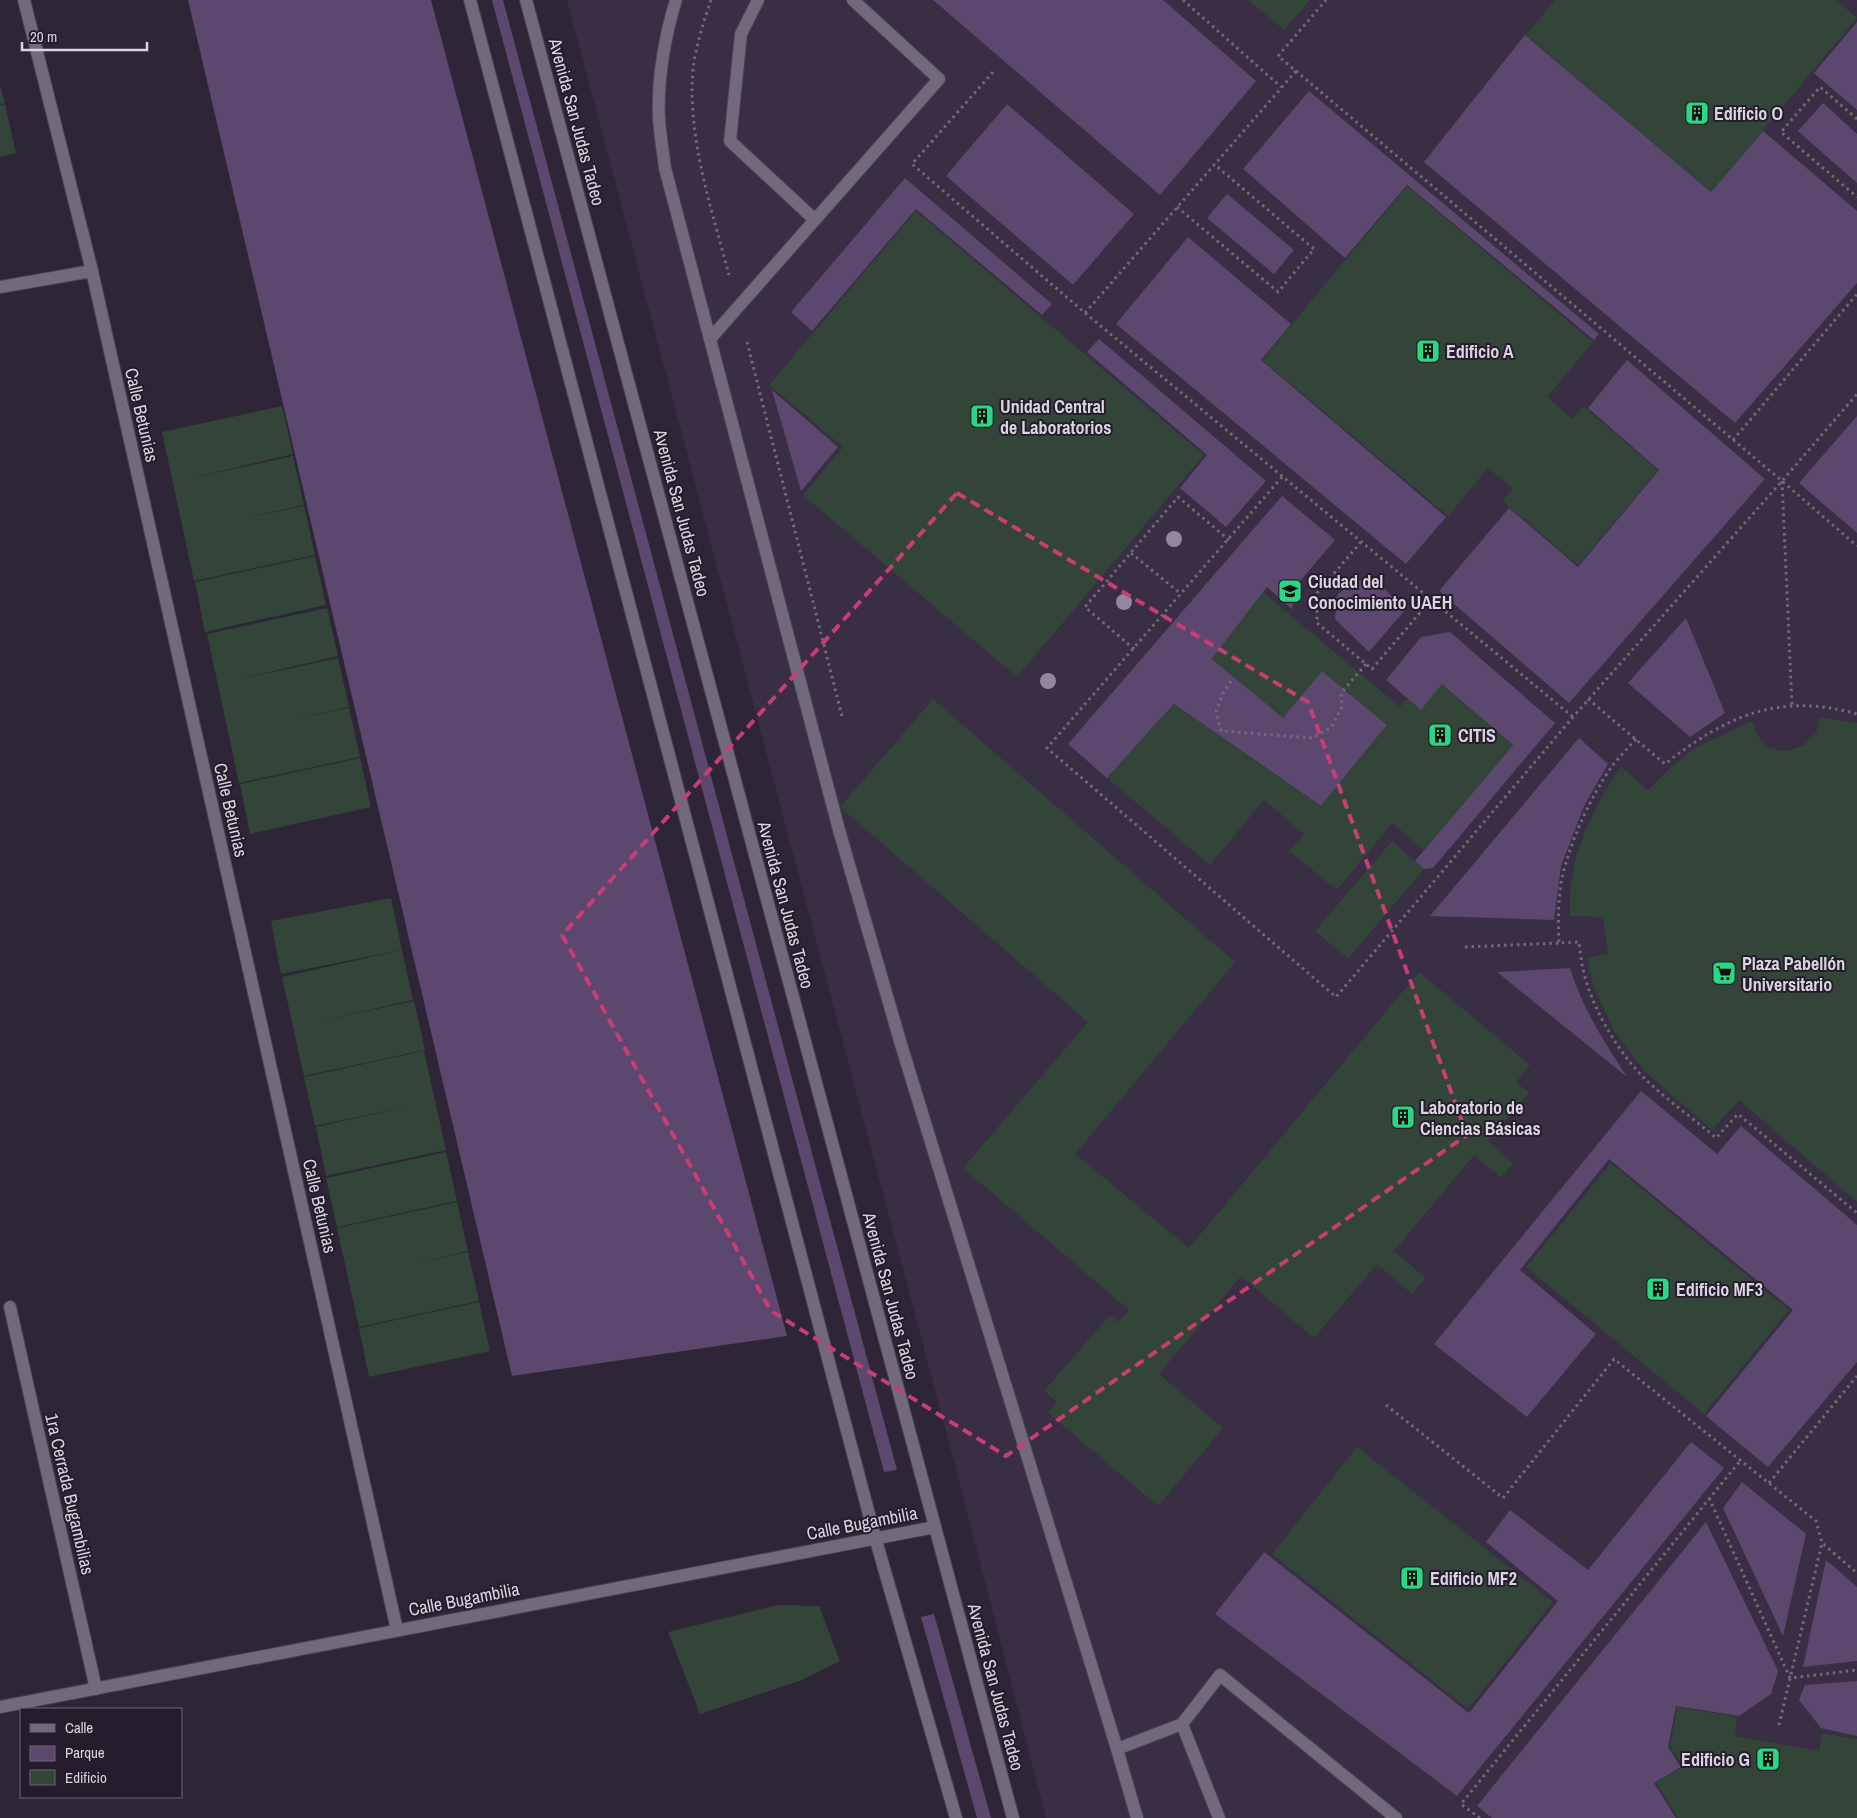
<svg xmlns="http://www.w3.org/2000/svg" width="1857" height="1818" font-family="'Archivo Narrow',sans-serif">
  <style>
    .built { fill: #392e44 }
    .green { fill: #5c486f }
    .building { fill: #334539 }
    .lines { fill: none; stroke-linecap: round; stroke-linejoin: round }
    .service-casing { stroke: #494250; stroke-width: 14 }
    .minor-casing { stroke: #494250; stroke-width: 14 }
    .tertiary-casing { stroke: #494250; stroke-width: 14 }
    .path { stroke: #716b79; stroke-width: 3; stroke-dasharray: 2.5 4; stroke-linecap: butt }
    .service { stroke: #72697c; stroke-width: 12 }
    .minor { stroke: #72697c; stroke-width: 12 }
    .tertiary { stroke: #72697c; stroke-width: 12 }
    .tree { fill: #9386a0 }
    .marked { fill: none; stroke: #c73e75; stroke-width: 4; stroke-dasharray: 10 6; stroke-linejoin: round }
    .labels { text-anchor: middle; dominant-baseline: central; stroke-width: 4; stroke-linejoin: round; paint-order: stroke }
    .poi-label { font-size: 18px; font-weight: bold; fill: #d9d4df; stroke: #251d2c; text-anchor: start }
    .street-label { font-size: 18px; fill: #d9d4df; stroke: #251d2c }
  </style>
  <rect width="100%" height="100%" fill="#2e2637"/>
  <path class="built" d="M567,0H1857V1818H1046L952,1454Z"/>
  <path class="green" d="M188,0H431L787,1336L512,1376Z
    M492,0H503L897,1470L884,1472Z
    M933,0H1163L1256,81L1160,195Z
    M1857,22V110L1814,73Z
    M1525,35L1711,192L1763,131L1857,211V283L1735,423L1424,162Z
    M1309,91L1599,334L1594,340L1407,185L1345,258L1243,169Z
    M1823,103L1857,134V183L1798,131Z
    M1007,104L1134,214L1073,285L946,176Z
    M905,178L1052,304L1042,315L916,209L812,331L791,312Z
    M1227,194L1294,250L1274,274L1207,218Z
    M1188,237L1291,324L1261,360L1446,517L1406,564L1116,324Z
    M1099,339L1266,481L1226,527L1180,488L1207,455L1087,352Z
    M1627,360L1765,479L1569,703L1439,591L1509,508L1578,567L1659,470L1588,408Z
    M772,390L838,447L801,491Z
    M1857,416V533L1799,483Z
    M1282,496L1335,540L1295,587L1292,609L1267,587L1212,659L1283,717L1322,671L1387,725L1321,806L1174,704L1107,778L1068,744Z
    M1356,579L1381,585L1405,610L1369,652L1335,619L1337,595Z
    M1686,618L1725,713L1690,737L1628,683Z
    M1450,632L1555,723L1433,868L1424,869L1415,861L1513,745L1442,685L1421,710L1386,680L1421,637Z
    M1579,738L1608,764L1584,806L1561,866L1554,920L1430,916Z
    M1570,968C1582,1008 1605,1043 1627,1077L1497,972Z
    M1641,1091L1717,1154L1741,1126L1857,1225V1362L1768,1467L1706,1416L1793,1310L1609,1159L1520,1270L1596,1334L1527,1417L1434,1344Z
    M1691,1442L1724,1468L1457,1796L1215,1614L1264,1552L1469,1713L1558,1601L1486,1542L1510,1510L1588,1570Z
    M1742,1482L1806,1534L1783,1636L1723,1508Z
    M1706,1522L1778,1671L1771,1694L1739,1716L1676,1706L1668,1747L1681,1767L1654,1783L1676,1818H1492L1477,1806Z
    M1826,1560L1857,1587V1661L1803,1667Z
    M934,1614L991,1818H977L921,1617Z
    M1857,1681V1736L1821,1728L1799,1700L1805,1685Z"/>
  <path class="building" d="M1248,0H1310L1284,30Z
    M1555,0H1836L1857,18L1711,192L1526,35Z
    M0,85L5,103L0,104Z
    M5,104L16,153L0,157V105Z
    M1407,186L1593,342L1547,397L1572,419L1583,406L1658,470L1578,565L1502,501L1513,489L1488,468L1448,516L1262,360Z
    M916,211L1204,455L1017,677L803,495L843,447L769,385Z
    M282,406L293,454L187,479L293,456L304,505L250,517L304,506L315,555L194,581L162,432Z
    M315,556L326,605L205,632L195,582Z
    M1263,592L1400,707L1407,698L1421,710L1442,684L1513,745L1424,850L1392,823L1337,890L1289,851L1304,834L1264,800L1210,865L1107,778L1174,704L1321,806L1387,725L1322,671L1283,718L1212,659Z
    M327,608L338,656L232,681L338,658L349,707L295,719L349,708L360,757L239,783L207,634Z
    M933,699L1235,962L1075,1154L1189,1248L1419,972L1530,1065L1516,1082L1529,1093L1488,1141L1513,1163L1501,1178L1474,1155L1394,1251L1426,1278L1412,1294L1377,1264L1314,1338L1241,1276L1159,1374L1223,1428L1158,1506L1048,1413L1057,1402L1044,1391L1110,1315L1118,1322L1129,1310L963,1168L1088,1022L840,807Z
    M1820,717L1857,723V1202L1739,1100L1712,1130L1644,1071L1615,1032L1594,988L1587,958L1608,953L1603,917L1570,916V891L1576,856L1586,829L1600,799L1621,767L1648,790L1667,771L1693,749L1752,721L1757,735L1769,748L1785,751L1803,746L1816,733Z
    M360,758L371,807L250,834L240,784Z
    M1392,841L1424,869L1348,959L1315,931Z
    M391,898L402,950L281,974L271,921Z
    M402,950L413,1000L315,1022L414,1001L425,1050L304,1076L282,977Z
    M424,1051L446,1150L326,1176L316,1127L413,1105L315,1126L304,1077Z
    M446,1152L457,1201L337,1227L326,1178Z
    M1611,1163L1789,1310L1704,1414L1526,1267Z
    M457,1202L468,1251L414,1264L468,1252L479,1301L359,1327L337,1228Z
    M479,1302L490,1351L369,1377L359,1328Z
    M1357,1447L1553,1602L1468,1709L1272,1554Z
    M778,1605L819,1606L840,1661L802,1680L700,1714L668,1632Z
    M1677,1707L1737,1717L1735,1736L1819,1751L1822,1733L1857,1739V1818H1678L1656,1783L1683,1766L1670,1746Z"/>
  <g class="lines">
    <g class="service-casing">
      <path id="service" d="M758,0L741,34L730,141L815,220
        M710,339L939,79L853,0
        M1182,1724L1219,1818
        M1117,1749L1182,1724L1220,1675L1396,1818"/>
    </g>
    <g class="minor-casing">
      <path id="minor" d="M24,0L92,271L397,1630
        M0,287L92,271
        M10,1307L96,1689
        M0,1707L935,1527"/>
    </g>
    <g class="tertiary-casing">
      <path id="tertiary" d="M470,0L875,1537L956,1818
        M526,0L1013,1818
        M676,0C665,35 657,81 659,118C660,135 663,151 665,168L839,830L900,1041L1117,1749L1137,1818"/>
    </g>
    <path class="path" d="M711,0C704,20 695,49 693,70C687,138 712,210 729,275
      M1183,0L1281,87
      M1296,71L1782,481L1857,546
      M993,72L912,164L1085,313L1573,717
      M1857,119L1820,87L1781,132L1857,197
      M1177,207L1278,292L1314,249L1214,164
      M1085,313L1296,71L1278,56L1326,0
      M747,342L842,716
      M1733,440L1857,294
      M1282,477L1047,748L1336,997L1573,717L1782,481L1857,394
      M1782,481L1792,705
      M1361,542L1317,593V623L1372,669L1431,600
      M1131,553L1181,594
      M1134,649L1085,607L1178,497L1229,540
      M1231,681L1223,693L1216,711L1221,731L1312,738L1331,728L1342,707L1341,693L1366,664
      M1588,699L1665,764C1726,716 1779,692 1857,714
      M1636,739C1628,748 1620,756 1613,765C1591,795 1570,842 1562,878C1558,899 1558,922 1559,943L1579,942C1580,951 1581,961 1583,969C1591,1007 1618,1052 1645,1079C1667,1100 1693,1118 1716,1138L1738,1114L1857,1213
      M1465,947L1559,943
      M1386,1405L1503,1498L1614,1359L1816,1521L1822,1543L1857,1573
      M1769,1483L1857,1376
      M1709,1498L1790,1678L1857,1670
      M1779,1725L1822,1543
      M1480,1818L1461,1804L1740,1461"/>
    <use href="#service" class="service"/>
    <use href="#minor" class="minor"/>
    <use href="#tertiary" class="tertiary"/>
  </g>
  <g class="tree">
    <circle cx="1174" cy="539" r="8"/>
    <circle cx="1124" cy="602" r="8"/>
    <circle cx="1048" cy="681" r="8"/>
  </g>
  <path class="marked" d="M957,493L1308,702L1467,1135L1006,1456L771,1311L562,935Z"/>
  <defs>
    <g id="building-square" transform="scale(1.25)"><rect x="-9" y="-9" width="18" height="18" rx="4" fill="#29d885" stroke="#251d2c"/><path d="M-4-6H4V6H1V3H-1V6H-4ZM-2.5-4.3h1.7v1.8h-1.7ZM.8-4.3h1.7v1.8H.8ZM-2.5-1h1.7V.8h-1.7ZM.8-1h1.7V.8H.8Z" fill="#111"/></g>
    <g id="university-square" transform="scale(1.25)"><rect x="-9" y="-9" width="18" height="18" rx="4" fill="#29d885" stroke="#251d2c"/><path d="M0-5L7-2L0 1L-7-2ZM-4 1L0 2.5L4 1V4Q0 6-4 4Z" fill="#111"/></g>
    <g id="supermarket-square" transform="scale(1.25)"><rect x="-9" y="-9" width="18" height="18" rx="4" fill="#29d885" stroke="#251d2c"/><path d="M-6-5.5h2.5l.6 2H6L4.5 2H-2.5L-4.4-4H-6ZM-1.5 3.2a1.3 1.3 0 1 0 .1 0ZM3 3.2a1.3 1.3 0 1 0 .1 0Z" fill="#111"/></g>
  </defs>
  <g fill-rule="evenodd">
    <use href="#building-square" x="1697" y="113"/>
    <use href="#building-square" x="1428" y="351"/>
    <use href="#building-square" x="982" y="416"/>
    <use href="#university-square" x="1290" y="591"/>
    <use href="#building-square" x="1440" y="735"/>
    <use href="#supermarket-square" x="1724" y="973"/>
    <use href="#building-square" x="1403" y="1117"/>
    <use href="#building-square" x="1658" y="1289"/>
    <use href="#building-square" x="1412" y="1578"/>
    <use href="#building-square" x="1768" y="1759"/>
  </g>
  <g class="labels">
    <g class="poi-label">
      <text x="1714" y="113">Edificio O</text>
      <text x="1446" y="351">Edificio A</text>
      <text x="1000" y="406">Unidad Central<tspan x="1000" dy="21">de Laboratorios</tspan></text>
      <text x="1308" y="581">Ciudad del<tspan x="1308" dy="21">Conocimiento UAEH</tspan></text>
      <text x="1458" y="735">CITIS</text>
      <text x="1742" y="963">Plaza Pabellón<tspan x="1742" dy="21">Universitario</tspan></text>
      <text x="1420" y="1107">Laboratorio de<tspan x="1420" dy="21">Ciencias Básicas</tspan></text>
      <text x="1676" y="1289">Edificio MF3</text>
      <text x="1430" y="1578">Edificio MF2</text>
      <text x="1750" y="1759" text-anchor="end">Edificio G</text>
    </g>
    <g class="street-label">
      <text transform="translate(577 122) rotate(75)">Avenida San Judas Tadeo</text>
      <text transform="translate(142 415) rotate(77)">Calle Betunias</text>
      <text transform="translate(682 513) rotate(75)">Avenida San Judas Tadeo</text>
      <text transform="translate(231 810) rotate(77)">Calle Betunias</text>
      <text transform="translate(786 905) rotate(75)">Avenida San Judas Tadeo</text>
      <text transform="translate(320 1206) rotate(77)">Calle Betunias</text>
      <text transform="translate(891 1296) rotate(75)">Avenida San Judas Tadeo</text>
      <text transform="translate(70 1494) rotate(77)">1ra Cerrada Bugambilias</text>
      <text transform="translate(862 1523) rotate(-11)">Calle Bugambilia</text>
      <text transform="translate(464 1599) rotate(-11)">Calle Bugambilia</text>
      <text transform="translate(996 1687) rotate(75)">Avenida San Judas Tadeo</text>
    </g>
  </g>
  <rect x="20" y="1708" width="162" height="90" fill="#251d2c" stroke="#6d6674"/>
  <rect x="30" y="1724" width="25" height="8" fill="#72697c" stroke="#6d6674"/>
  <text x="65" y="1733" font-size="15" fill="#d9d4df">Calle</text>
  <rect x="30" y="1746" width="25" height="15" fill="#5c486f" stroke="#6d6674"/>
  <text x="65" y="1758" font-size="15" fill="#d9d4df">Parque</text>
  <rect x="30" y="1770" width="25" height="15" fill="#334539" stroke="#6d6674"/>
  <text x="65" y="1783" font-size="15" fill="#d9d4df">Edificio</text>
  <path d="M22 42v8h125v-8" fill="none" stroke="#d9d4df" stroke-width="2.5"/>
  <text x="30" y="42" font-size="15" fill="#d9d4df" stroke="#251d2c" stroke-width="4" paint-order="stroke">20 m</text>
</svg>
